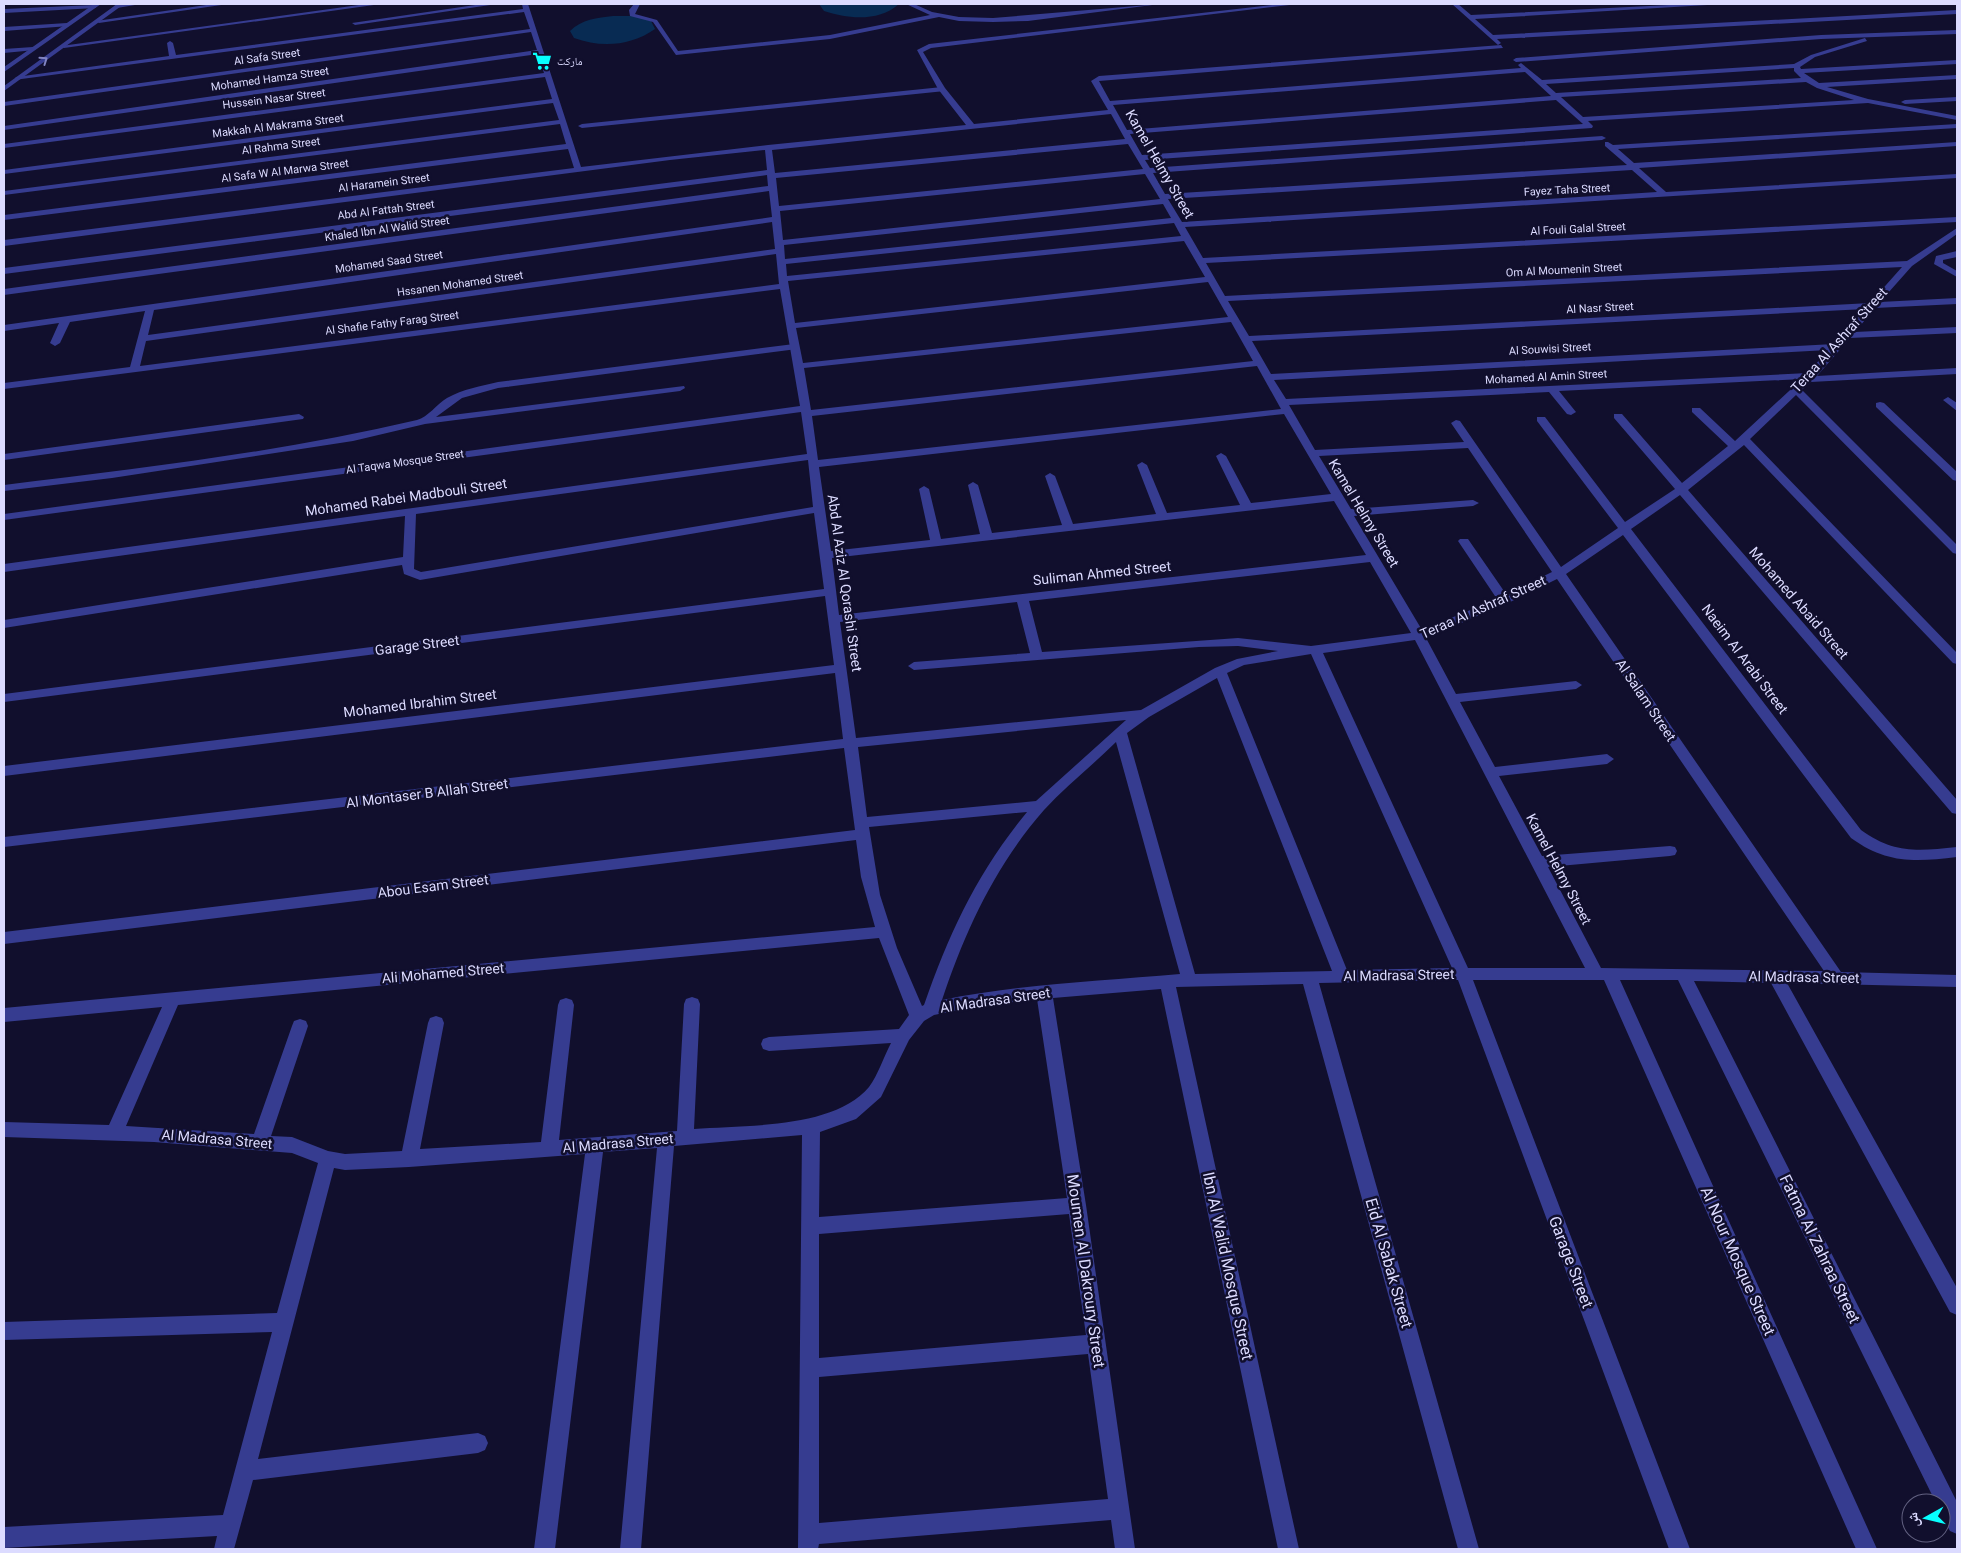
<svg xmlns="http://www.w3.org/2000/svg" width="1961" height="1553" font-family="Roboto,'Noto Naskh Arabic',sans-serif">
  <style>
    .water { fill: #082b53 }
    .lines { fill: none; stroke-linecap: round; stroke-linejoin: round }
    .service { fill: #363c90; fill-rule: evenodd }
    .minor { fill: #363c90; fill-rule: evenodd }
    .tertiary { fill: #363c90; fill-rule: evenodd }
    .oneway { stroke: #8184c2 }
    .labels { text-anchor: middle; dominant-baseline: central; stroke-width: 5; stroke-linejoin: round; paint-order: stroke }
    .far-street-label { font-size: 11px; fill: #dcdbff; stroke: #110f2d }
    .far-poi-label { font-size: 11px; fill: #dcdbff; stroke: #110f2d; text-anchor: start }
    .street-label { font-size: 14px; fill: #dcdbff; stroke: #110f2d }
    .near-street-label { font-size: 16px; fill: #dcdbff; stroke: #110f2d }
  </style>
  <rect width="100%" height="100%" fill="#110f2d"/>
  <path class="water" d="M819,4H899C879,22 848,19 824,11Z
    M613,16H635L651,21L655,29C631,46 601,48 574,38L570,31C582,19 597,18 613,16Z"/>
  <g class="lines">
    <path class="service" d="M634,4H640L635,14L657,20L678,51L830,35L930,15L906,4H914L932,12L959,17L993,18L1160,4L1028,21L993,22L959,21L939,17L830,39L676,55L653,22L630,16L629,10Z
      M942,87L945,91L582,128L578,126L582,124Z
      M1957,251V257L1943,260V263L1957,271V277L1934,264L1936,256Z
      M794,344L797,345V349L498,388L462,398L436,417L684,386L685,388L680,391L425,424L353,441L112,478L4,491V485C142,468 282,452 417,420C428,417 437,404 447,398C463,389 481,386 498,382Z
      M299,414L304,417L303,419L4,460V454Z"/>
    <path class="minor" d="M121,4H141L117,8L114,6Z
      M213,4H228L99,23L96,21Z
      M366,4H381L64,48L61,46Z
      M482,4H497L355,25L352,23Z
      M522,4H528L581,167L768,145L966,125L938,89L917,50L929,44L1281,4H1298L931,48L923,52L945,88L974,124L1108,110L1091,81L1099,76L1501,45L1503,48L1099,81L1110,101L1521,68L1518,65L1521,63L1542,80L1794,64L1811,55L1865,38L1867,41L1815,57L1800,67L1801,69L1957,60V64L1804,73L1819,83L1957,75V79L1827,87L1868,99L1957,116V120L1868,103L1588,121L1593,126L1592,128L1145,160L1150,168L1602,136L1606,138L1602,140L1153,173L1165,194L1627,165L1605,146V142H1608L1613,145L1957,124V128L1618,149L1634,163L1957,142V146L1639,168L1666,192L1957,174V178L1185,227L1203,258L1957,217V222L1206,263L1225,296L1907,261L1957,228V234L1912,266L1880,302L1957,298V304L1875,308L1855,332L1957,327V333L1850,338L1817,376L1957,368V374L1811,382L1802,390L1957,545V554L1953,553L1796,395L1750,439L1957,653V664L1953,663L1744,445L1688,490L1957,800V814L1952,813L1680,495L1631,529L1861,830C1894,854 1918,851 1957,847V857C1915,862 1887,864 1851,838L1623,535L1566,574L1841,972L1957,975V987L1787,983L1957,1288V1315L1950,1312L1771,983L1694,981L1957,1502V1534L1950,1531L1941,1514V1503H1936L1678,980H1620L1877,1549H1856L1604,980H1473L1690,1549H1669L1458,980L1319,983L1479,1549H1458L1303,984L1176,987L1299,1549H1278L1161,989L1053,998L1086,1205L1135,1549H1115L1111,1520L819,1544L818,1549H798L802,1135L674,1146L641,1549H620L657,1148L603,1152L555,1549H534L585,1154L409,1167L345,1170L334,1168L258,1459L478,1433L485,1436L488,1443L485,1450L478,1453L253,1480L234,1549H214L217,1536L4,1548V1527L223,1515L272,1332L4,1340V1322L277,1313L318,1163L292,1153L154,1142L4,1137V1122L109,1125L162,1007L4,1022V1008L875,927L861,877L856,840L4,944V932L855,830L844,748L4,847V837L843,739L835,673L4,776V766L834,665L825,596L4,702V694L824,589L814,513L420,580L404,574L402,565L4,628V620L403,557L405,516L4,572V564L807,454L801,412L4,520V514L800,406L780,289L4,389V383L130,367L145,311L70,322L60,343L55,346L50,343L59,323L4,331V325L772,217L769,191L4,295V289L768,186L767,175L4,274V268L767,170L765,150L670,160L4,246V240L574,168L568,149L4,220V215L566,144L560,124L4,195V191L559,120L553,103L4,174V170L552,99L545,77L4,148V144L544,73L538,54L4,130V126L537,50L531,32L4,106V102L530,29L524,12L14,80L16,77L169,56L167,43L170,41L173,43L176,55L523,9ZM1794,68V71L1801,78L1556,93L1546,84ZM1525,72L1551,96L1127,130L1113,105ZM1806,82L1817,88L1854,100L1583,117L1561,97ZM1556,100L1583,124L1142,155L1130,134ZM1111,114L1125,139L775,173L772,150ZM1128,144L1143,169L779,206L776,178ZM1632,170L1657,192L1182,222L1168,199ZM1145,174L1160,199L783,240L780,211ZM1163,204L1171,218L785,259L784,245ZM772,222L775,249L148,335L154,310ZM1174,223L1181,236L787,276L786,264ZM1184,241L1205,277L795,323L788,281ZM776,254L779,284L140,366L146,341ZM1902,267L1870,303L1249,336L1228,301ZM1208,282L1228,317L803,363L796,328ZM1865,309L1834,344L1271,374L1252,341ZM1231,322L1253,361L811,410L804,368ZM1828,350L1808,373L1286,399L1274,380ZM1257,366L1281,409L818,460L812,416ZM1802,379L1735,441L1700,408H1692V412L1728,446L1682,483L1622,414H1614V418L1675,489L1625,522L1545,417H1537V421L1618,528L1561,567L1460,421L1456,420L1451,423L1464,442L1315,450L1289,405L1549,392L1567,414L1571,415L1576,412L1559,391ZM1284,414L1331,494L1251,503L1226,456L1221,453L1216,456L1240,505L1167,513L1147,465L1142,462L1137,465L1156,514L1073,524L1055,476L1050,473L1045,476L1062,525L992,533L978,485L973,482L968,485L980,534L941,539L929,489L924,486L919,489L930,540L831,551L819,467ZM1468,448L1552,572L1506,594L1468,539H1460L1458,541L1497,599L1422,630L1354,516L1473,506L1479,503L1473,500L1351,509L1319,456ZM808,460L813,507L421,572L414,569L416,514ZM1334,501L1366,555L839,615L832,558ZM1370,562L1411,633L1311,646L1238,638L1042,652L1029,601ZM1557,579L1824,971L1601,968L1548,867L1670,856L1675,855L1677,851L1675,847L1670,846L1542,856L1499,776L1607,764L1614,759L1607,754L1495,767L1460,702L1576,689L1582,685L1576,681L1456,694L1426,638L1508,603ZM1017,602L1030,653L914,662L908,666L914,670L1199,647L1238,646L1278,651L1237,659L1215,668L1141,710L856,738L840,622ZM1415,640L1585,968H1468L1323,653ZM1311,654L1452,968L1347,970L1227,673L1244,665ZM1217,678L1332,971L1195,974L1127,733L1149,717ZM1126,720L1036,801L867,817L858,747ZM1116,742L1180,974C1101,981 1020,984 942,1000C965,931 995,866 1044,810C1066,786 1093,765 1116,742ZM1027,812C977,873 950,931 924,1005L922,1006L897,948L880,895L869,827ZM879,938L909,1015L899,1029L769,1037L763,1039L761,1044L763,1049L769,1051L891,1043C884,1056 878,1075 869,1087C834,1129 745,1125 694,1129L700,1004L698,999L692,997L686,999L684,1004L677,1131L559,1140L574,1005L572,1000L566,998L560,1000L558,1005L541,1142L420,1149L444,1023L442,1018L436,1016L430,1018L428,1023L402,1151L345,1154L328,1151L292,1137L271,1136L308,1026L306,1021L300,1019L294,1021L292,1026L254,1134L126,1126L178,1005ZM1037,999L1067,1198L819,1217L820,1132L856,1119L881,1097L909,1040L924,1021L934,1015L973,1007ZM1069,1214L1086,1335L819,1358V1234ZM1088,1354L1108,1499L819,1523V1377Z
      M1452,4H1458L1471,15L1689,4H1724L1475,19L1493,35L1957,10V14L1497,39L1501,43L1498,45Z
      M94,5L96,8L4,13V9Z
      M67,23L69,26L4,31V27Z
      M1957,30V34L1821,39L1516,62L1513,60L1516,58L1821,35Z
      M33,47L35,50L4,53V49Z
      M1957,97V101L1905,104L1901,102L1905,100Z
      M1948,397L1957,403V411L1943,400Z
      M1880,402L1884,403L1957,472V481L1953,480L1876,407V403Z"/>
    <path class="tertiary" d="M94,4H101L4,72V67Z
      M117,4H124L4,91V86Z"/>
  </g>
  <defs><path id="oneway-chevron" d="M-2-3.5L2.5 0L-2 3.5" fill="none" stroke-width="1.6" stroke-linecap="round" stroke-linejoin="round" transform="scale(1.25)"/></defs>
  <use class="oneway" href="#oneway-chevron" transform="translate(44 60) rotate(-35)"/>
  <defs>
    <g id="supermarket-bare" transform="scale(1.5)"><path d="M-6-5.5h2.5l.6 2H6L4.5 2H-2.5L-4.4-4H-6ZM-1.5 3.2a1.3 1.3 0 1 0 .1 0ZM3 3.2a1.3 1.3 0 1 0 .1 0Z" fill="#07ffff" stroke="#110f2d" stroke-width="2.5" paint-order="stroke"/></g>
  </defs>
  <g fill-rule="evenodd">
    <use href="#supermarket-bare" x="542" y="61"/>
  </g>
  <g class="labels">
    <g class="far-street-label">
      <text transform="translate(267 57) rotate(-8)">Al Safa Street</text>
      <text transform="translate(270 79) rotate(-8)">Mohamed Hamza Street</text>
      <text transform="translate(274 99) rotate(-7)">Hussein Nasar Street</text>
      <text transform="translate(278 126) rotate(-7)">Makkah Al Makrama Street</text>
      <text transform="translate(281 146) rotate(-7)">Al Rahma Street</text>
      <text transform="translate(285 171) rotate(-7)">Al Safa W Al Marwa Street</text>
      <text transform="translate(384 183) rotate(-7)">Al Haramein Street</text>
      <text transform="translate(1567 190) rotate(-3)">Fayez Taha Street</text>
      <text transform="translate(386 210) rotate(-7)">Abd Al Fattah Street</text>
      <text transform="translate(387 229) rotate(-8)">Khaled Ibn Al Walid Street</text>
      <text transform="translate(1578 229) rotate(-3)">Al Fouli Galal Street</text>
      <text transform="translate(389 262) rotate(-8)">Mohamed Saad Street</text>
      <text transform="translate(1564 270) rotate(-3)">Om Al Moumenin Street</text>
      <text transform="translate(460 284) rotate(-8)">Hssanen Mohamed Street</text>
      <text transform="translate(1600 308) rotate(-3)">Al Nasr Street</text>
      <text transform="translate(392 323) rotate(-7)">Al Shafie Fathy Farag Street</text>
      <text transform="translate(1550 349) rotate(-3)">Al Souwisi Street</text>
      <text transform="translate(1546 377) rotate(-3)">Mohamed Al Amin Street</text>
      <text transform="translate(405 462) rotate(-8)">Al Taqwa Mosque Street</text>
    </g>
    <g class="far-poi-label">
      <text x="557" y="61">ماركت</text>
    </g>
    <g class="street-label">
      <text transform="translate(1160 164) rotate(60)">Kamel Helmy Street</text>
      <text transform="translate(1839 340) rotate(-48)">Teraa Al Ashraf Street</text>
      <text transform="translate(406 497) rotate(-8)">Mohamed Rabei Madbouli Street</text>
      <text transform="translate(1364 513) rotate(59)">Kamel Helmy Street</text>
      <text transform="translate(1102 573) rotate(-6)">Suliman Ahmed Street</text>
      <text transform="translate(845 583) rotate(82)">Abd Al Aziz Al Qorashi Street</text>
      <text transform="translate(1799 603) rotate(49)">Mohamed Abaid Street</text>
      <text transform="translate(1483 607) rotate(-24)">Teraa Al Ashraf Street</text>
      <text transform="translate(417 645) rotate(-7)">Garage Street</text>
      <text transform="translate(1745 659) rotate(53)">Naeim Al Arabi Street</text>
      <text transform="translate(1646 700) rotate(56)">Al Salam Street</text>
      <text transform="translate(420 703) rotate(-7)">Mohamed Ibrahim Street</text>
      <text transform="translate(427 793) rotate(-7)">Al Montaser B Allah Street</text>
      <text transform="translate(1559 869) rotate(62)">Kamel Helmy Street</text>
      <text transform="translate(433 886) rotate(-7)">Abou Esam Street</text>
      <text transform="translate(443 973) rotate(-5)">Ali Mohamed Street</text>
      <text transform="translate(1399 975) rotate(-1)">Al Madrasa Street</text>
      <text transform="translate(1804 977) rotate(1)">Al Madrasa Street</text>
      <text transform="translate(995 1000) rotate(-8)">Al Madrasa Street</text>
      <text transform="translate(217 1139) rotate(5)">Al Madrasa Street</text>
      <text transform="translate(618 1143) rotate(-5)">Al Madrasa Street</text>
    </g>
    <g class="near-street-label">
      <text transform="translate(1820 1249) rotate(64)">Fatma Al Zahraa Street</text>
      <text transform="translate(1738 1261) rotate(66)">Al Nour Mosque Street</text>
      <text transform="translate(1571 1262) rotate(69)">Garage Street</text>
      <text transform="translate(1389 1263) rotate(74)">Eid Al Sabak Street</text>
      <text transform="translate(1228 1266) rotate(78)">Ibn Al Walid Mosque Street</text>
      <text transform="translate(1086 1271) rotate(82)">Moumen Al Dakroury Street</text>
    </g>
  </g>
  <rect width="1961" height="1553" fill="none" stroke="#dcdbff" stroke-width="10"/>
  <g transform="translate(1926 1518) rotate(262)"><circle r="24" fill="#110f2d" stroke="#626181"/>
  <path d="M0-4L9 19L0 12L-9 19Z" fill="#07ffff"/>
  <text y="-8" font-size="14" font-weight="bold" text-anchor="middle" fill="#dcdbff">ش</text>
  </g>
</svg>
